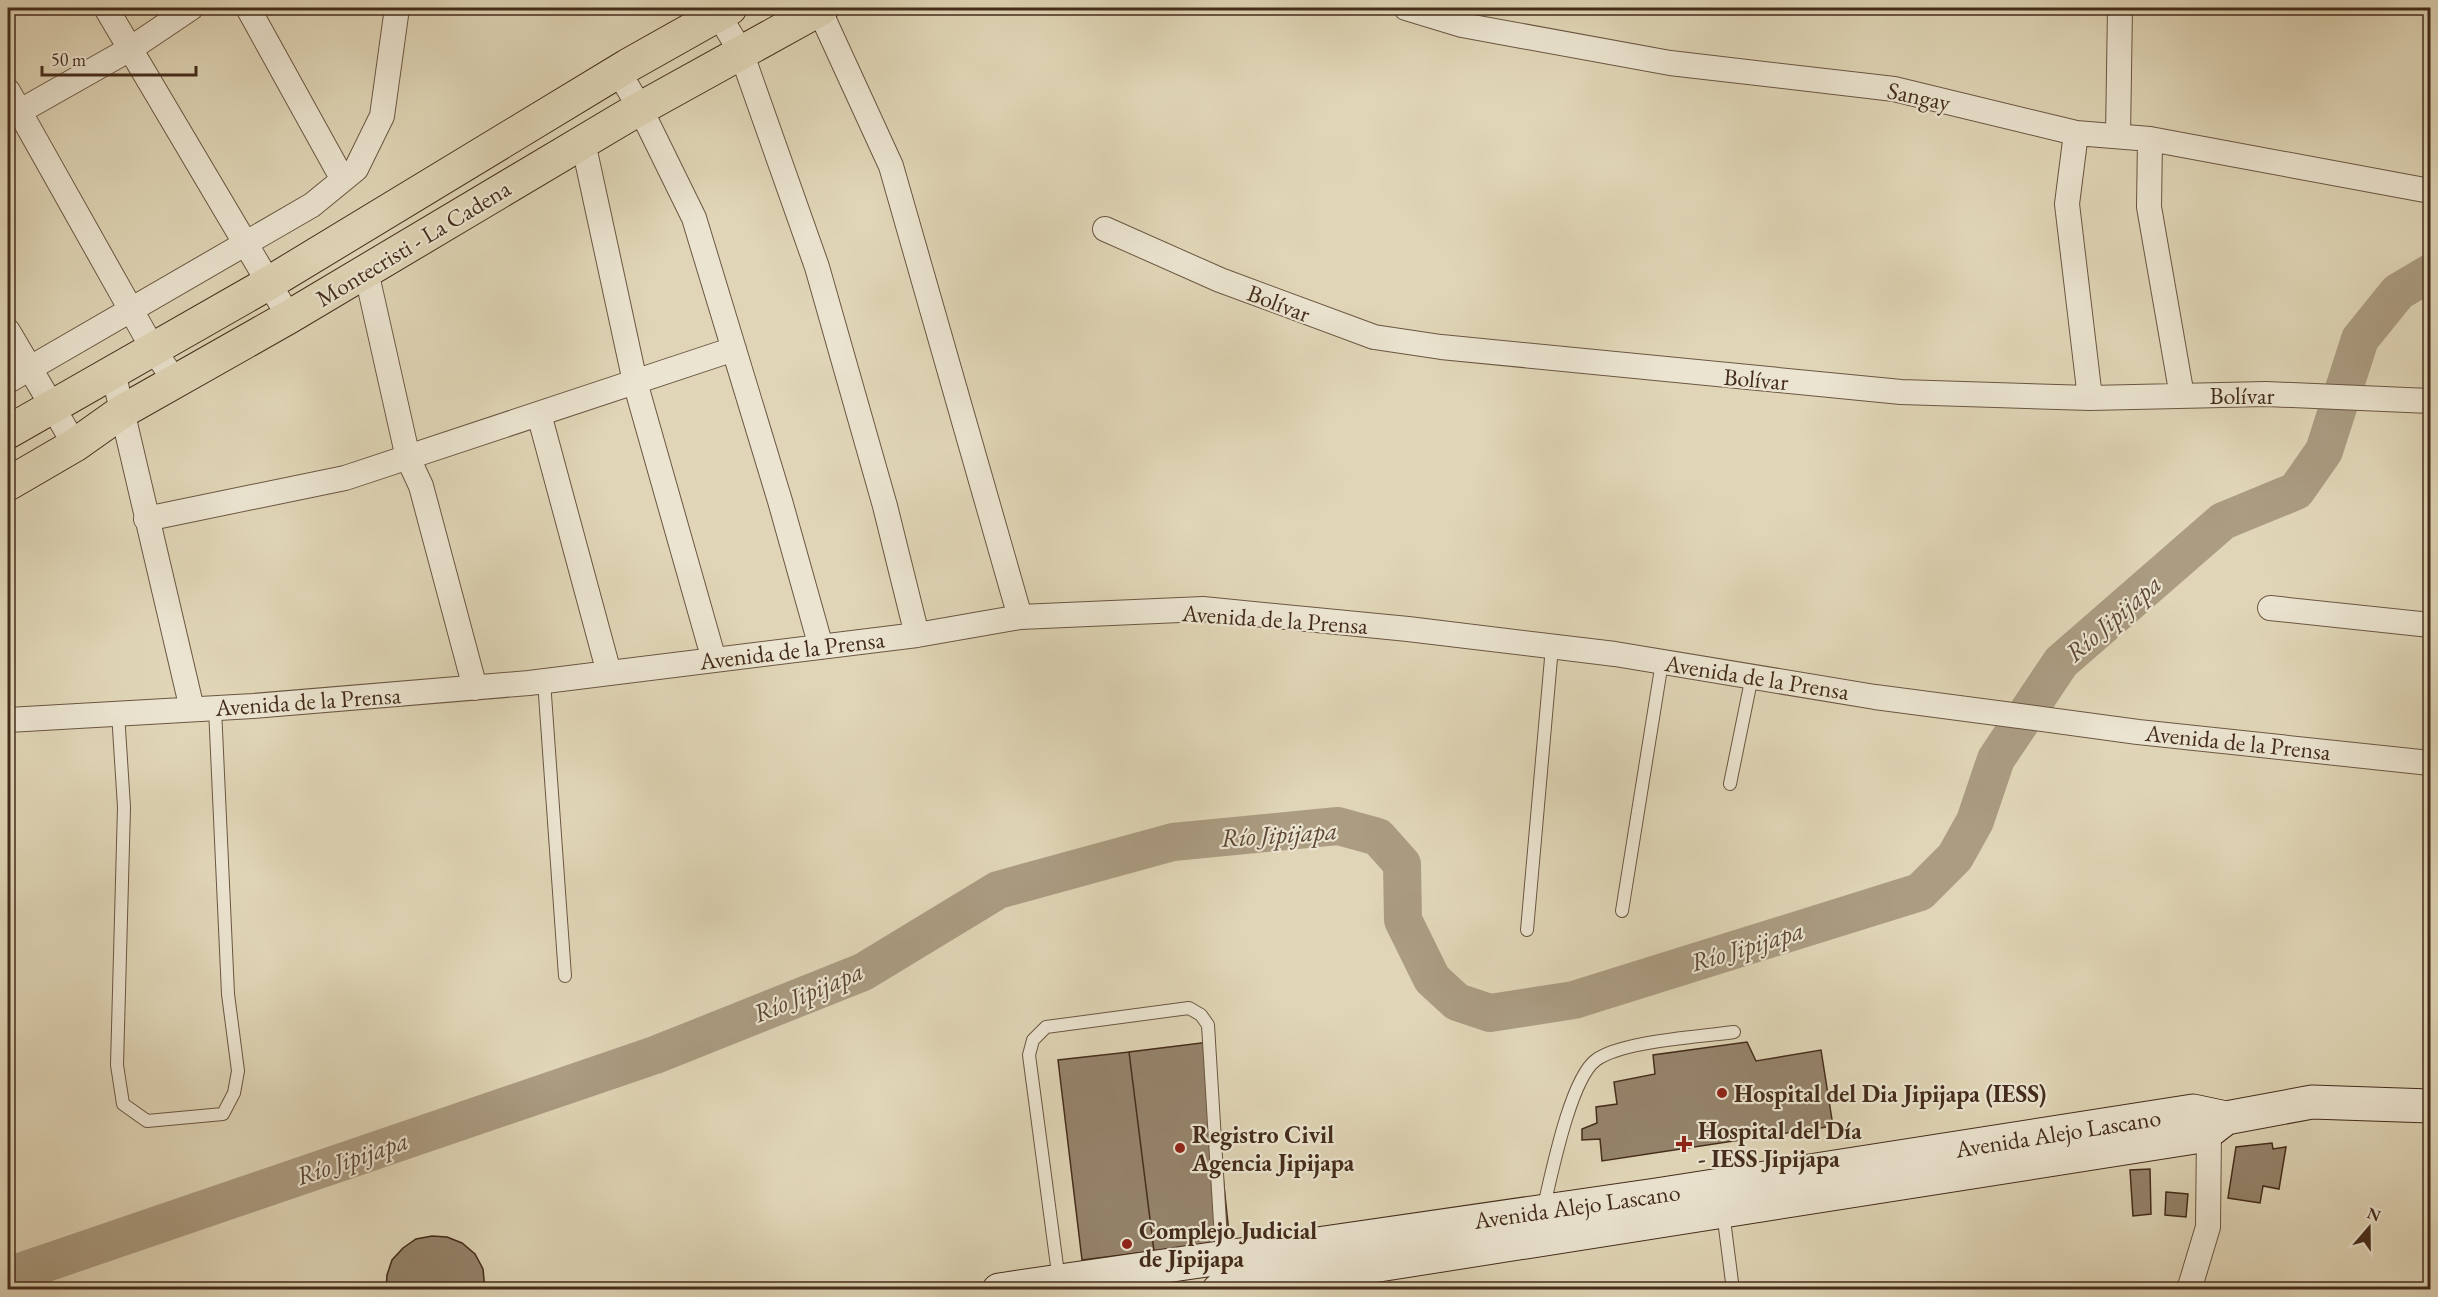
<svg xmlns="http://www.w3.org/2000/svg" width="2438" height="1297" font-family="'EB Garamond',serif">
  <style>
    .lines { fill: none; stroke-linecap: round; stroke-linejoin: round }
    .river { stroke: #ab9c82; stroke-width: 38 }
    .building { fill: #95846c; stroke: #442c1b; stroke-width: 1.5 }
    .lane-casing { stroke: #6b5642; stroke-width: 14 }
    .street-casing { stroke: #6b5642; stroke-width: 26 }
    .secondary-casing { stroke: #442c1b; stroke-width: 35 }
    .highway-casing { stroke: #442c1b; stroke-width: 35 }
    .lane { stroke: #ebe4d0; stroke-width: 12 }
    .street { stroke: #ebe4d0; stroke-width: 24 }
    .secondary { stroke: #ebe4d0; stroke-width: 33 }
    .highway { stroke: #e0d6b7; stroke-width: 33 }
    .poi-dot { fill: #8f2418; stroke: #ebe4d0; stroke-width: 2 }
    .labels { text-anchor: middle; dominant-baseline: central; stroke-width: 4.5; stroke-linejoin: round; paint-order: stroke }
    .street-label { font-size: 24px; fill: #442c1b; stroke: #ebe4d0 }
    .poi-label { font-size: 24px; font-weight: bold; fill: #442c1b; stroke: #ebe4d0; text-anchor: start }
    .water-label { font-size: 26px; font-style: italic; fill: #5e4835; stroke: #ebe4d0 }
  </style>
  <rect width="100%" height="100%" fill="#e0d6b7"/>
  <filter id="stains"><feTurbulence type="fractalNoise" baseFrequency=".00333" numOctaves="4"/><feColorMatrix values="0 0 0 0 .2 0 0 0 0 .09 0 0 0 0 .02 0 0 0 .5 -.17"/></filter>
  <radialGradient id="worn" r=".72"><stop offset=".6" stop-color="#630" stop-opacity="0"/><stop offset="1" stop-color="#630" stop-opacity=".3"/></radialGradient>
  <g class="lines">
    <path class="river" d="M8,1276L655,1055L863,972L998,890L1173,842L1338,826L1378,837L1402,864L1403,920L1432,979L1457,1002L1490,1013L1574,1000L1920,892L1955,857L1975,821L1996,759L2061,662L2223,521L2296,491L2324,451L2360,339L2398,292L2430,273"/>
  </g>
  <path class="building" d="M1209,1042L1230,1243L1154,1251L1129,1052Z
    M1747,1042L1756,1061L1821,1050L1833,1126L1602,1161L1600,1139L1582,1140V1129L1597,1123L1596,1107L1617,1104L1614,1082L1655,1074L1653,1055Z
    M1129,1052L1154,1251L1082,1260L1058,1060Z
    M2272,1143L2273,1149L2286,1147L2279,1189L2263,1186L2260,1203L2228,1198L2236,1147Z
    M2150,1169L2151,1214L2133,1216L2130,1170Z
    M2166,1192L2188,1194L2186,1217L2165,1215Z
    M432,1236L447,1237L462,1243L475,1254L483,1269L485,1290H386L387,1275L392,1260L403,1248L416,1239Z"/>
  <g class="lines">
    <g class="lane-casing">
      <path id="lane" d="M544,681L565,976
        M118,713L124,807L117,1065L123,1104L147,1121L223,1114L234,1093L238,1071L228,994L215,708
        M1730,784L1752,676
        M1622,911L1662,662
        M1527,930L1552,647
        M1543,1210C1551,1177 1570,1079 1596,1060C1622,1041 1700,1037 1734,1032
        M1723,1212L1733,1290
        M1059,1281L1029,1055L1033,1040L1046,1027L1189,1008L1201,1015L1208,1025L1222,1256"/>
    </g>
    <g class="street-casing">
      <path id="street" d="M106,8L289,317
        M248,8L342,178
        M1406,8L1462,25L1670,63L1894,89L2076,133L2150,139L2430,191
        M819,9L891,166L1020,617
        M718,14L741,52L817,267L885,506L917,635
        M618,71L640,108L694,218L780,501L821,647
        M8,91L153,349L175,381
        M8,118L130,49L191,8
        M2076,133L2067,204L2090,398
        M2118,136L2120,8
        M2150,139L2149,207L2182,396
        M583,142L635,382L714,660
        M1105,229L1220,280L1374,337L1441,347L1901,392L2090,398L2266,394L2430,401
        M366,271L408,458L421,486L475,688
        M8,331L75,445
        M113,372L192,709
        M8,381L312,205L356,169L382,116L397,8
        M539,414L609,673
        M146,519L345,478L734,349
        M2270,608L2430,625
        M8,720L253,706L529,683L917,635L1020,617L1203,609L1408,629L1615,654L1875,697L2012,715L2138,732L2430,763
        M2189,1290L2208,1227L2209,1131"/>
    </g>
    <g class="secondary-casing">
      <path id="secondary" d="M999,1290L1656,1195L2193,1111L2226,1118L2312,1102L2430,1106
        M1219,1290L2195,1137L2209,1131L2226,1118"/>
    </g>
    <g class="highway-casing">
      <path id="highway" d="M8,432L269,283L627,66L730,8
        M8,484L75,445L123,411L289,317L625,117L822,8"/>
    </g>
    <use href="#lane" class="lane"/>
    <use href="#street" class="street"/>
    <use href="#secondary" class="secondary"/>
    <use href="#highway" class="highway"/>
  </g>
  <g class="poi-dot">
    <circle cx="1722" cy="1093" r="6"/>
    <path d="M1681 1135h6v6h6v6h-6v6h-6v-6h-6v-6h6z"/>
    <circle cx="1180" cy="1148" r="6"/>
    <circle cx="1127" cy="1244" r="6"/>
  </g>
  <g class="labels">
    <g class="street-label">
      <text transform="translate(1919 96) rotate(12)">Sangay</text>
      <text transform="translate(413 243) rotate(-31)">Montecristi - La Cadena</text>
      <text transform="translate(1279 303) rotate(21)">Bolívar</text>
      <text transform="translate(1756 379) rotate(5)">Bolívar</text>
      <text x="2242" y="395">Bolívar</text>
      <text transform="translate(1275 619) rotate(4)">Avenida de la Prensa</text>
      <text transform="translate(792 650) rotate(-7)">Avenida de la Prensa</text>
      <text transform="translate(1757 677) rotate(9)">Avenida de la Prensa</text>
      <text transform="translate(308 701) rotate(-4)">Avenida de la Prensa</text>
      <text transform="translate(2238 742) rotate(6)">Avenida de la Prensa</text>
      <text transform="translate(2058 1133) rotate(-9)">Avenida Alejo Lascano</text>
      <text transform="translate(1577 1206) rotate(-8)">Avenida Alejo Lascano</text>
    </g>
    <g class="poi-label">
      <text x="1734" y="1093">Hospital del Dia Jipijapa (IESS)</text>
      <text x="1698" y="1130">Hospital del Día<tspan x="1698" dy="28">- IESS Jipijapa</tspan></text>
      <text x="1192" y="1134">Registro Civil<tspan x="1192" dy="28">Agencia Jipijapa</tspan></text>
      <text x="1139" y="1230">Complejo Judicial<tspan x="1139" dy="28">de Jipijapa</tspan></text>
    </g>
    <g class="water-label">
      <text transform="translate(2113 618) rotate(-41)">Río Jipijapa</text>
      <text transform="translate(1279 834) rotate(-4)">Río Jipijapa</text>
      <text transform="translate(1747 946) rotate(-17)">Río Jipijapa</text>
      <text transform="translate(808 992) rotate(-23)">Río Jipijapa</text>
      <text transform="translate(352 1158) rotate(-19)">Río Jipijapa</text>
    </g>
  </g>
  <rect width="2438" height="1297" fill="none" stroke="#e0d6b7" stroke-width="30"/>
  <rect x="9" y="9" width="2420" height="1279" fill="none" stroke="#442c1b" stroke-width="3"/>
  <rect x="15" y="15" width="2408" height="1267" fill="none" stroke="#442c1b" stroke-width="1.5"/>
  <g transform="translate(2369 1228) rotate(20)" stroke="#ebe4d0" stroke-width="4.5" paint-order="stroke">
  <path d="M0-4.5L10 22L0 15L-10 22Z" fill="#442c1b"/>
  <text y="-9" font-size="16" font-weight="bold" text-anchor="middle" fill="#442c1b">N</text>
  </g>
  <path d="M42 66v9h154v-9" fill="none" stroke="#442c1b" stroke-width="3"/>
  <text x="51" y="66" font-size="18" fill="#442c1b" stroke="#ebe4d0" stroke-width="4.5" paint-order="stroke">50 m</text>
  <rect width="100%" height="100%" filter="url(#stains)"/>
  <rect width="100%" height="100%" fill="url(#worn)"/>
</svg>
